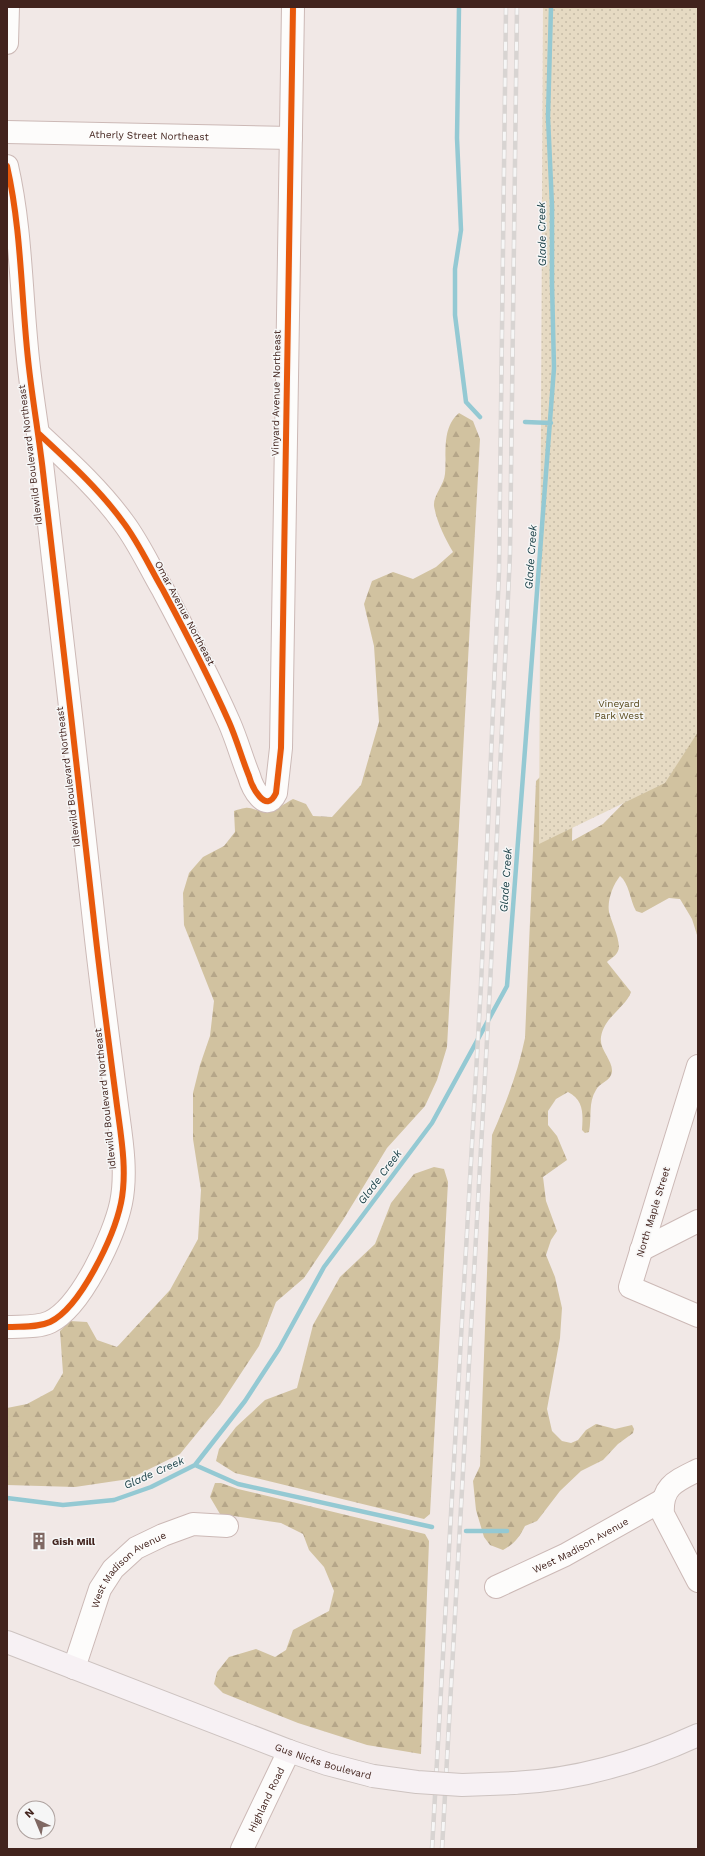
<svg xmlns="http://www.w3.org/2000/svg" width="705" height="1856" font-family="'Work Sans',sans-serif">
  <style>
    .forest { fill: url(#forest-firs) }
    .park { fill: url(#park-dots) }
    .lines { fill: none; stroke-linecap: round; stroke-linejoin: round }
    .stream { stroke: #94c9d3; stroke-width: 4.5 }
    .minor-casing { stroke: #ccb9b6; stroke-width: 24 }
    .major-casing { stroke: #cdc3c0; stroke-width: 24 }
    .minor { stroke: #fdfcfb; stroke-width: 22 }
    .major { stroke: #f7f1f4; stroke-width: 22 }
    .rail-casing { stroke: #d8d4d2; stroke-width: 4.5 }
    .rail { stroke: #f6f6f6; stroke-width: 3; stroke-dasharray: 9; stroke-linecap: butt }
    .major-bridge-casing { stroke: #cdc3c0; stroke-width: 24; stroke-linecap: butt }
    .major-bridge { stroke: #f7f1f4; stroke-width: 22 }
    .cycleway-casing { stroke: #f6f6f6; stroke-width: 8 }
    .cycleway { stroke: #e8590c; stroke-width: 6 }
    .labels { text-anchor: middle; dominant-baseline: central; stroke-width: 3; stroke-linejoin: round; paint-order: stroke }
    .street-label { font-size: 10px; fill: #42231d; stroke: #f6f6f6 }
    .park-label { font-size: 10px; fill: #564719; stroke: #f6f6f6 }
    .poi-label { font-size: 10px; font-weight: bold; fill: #42231d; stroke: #f6f6f6; text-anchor: start }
    .water-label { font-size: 11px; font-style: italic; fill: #1b4148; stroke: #f6f6f6 }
  </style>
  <defs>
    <pattern id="forest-firs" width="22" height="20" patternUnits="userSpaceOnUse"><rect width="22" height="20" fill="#d1c2a0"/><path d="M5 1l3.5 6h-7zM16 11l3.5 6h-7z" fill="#b5a689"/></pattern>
    <pattern id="park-dots" width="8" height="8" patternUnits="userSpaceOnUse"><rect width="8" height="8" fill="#e6dac3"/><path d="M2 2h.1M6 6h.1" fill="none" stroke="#c6bba7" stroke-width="1.8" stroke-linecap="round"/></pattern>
  </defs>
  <rect width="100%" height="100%" fill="#f1e8e6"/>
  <path class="forest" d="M459,413L473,421L480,439L447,1047L437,1080L425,1106L387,1148L343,1220L304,1278L276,1302L259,1346L220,1405L180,1454L129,1479L75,1487L7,1485V1408L27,1404L53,1390L63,1373L60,1331L70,1321L87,1322L97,1340L117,1347L170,1290L198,1239L201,1190L193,1139V1093L200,1065L210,1036L214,1001L184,925L183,893L189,873L203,857L224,846L235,832L234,811C252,805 247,809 263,811C273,812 284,804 293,799L306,804L313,816L332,817L361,785L379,722L374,646L364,604L372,581L393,572L413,579L436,567L453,552C445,538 437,523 434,506C433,496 444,485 445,474C447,454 441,428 459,413Z
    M698,715V938L692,919L680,899L669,898L642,913L636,911C630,900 629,883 620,876C613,885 607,900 609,912C611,921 622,943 618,951C616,956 610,959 607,962L631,992C626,1007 604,1017 601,1037C599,1050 613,1060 612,1072C610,1082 600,1082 596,1090C588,1102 592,1118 589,1132L585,1133L582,1130C583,1114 584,1100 568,1092L556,1099L548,1111V1125L557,1136L567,1160L543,1177L546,1201L557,1231L551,1240L546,1255L555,1277L562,1308L560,1338L547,1409L552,1431L562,1441L571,1443L578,1440L586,1430L596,1424L615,1429L632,1425L634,1429L633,1433L618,1444L603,1460L581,1471L560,1491L537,1521L525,1526C519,1538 514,1544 503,1550L490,1545L484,1537L476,1510L473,1481L480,1466L492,1135C506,1103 518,1072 525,1038L536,781L548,769L573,781L572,841L603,824L664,762Z
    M434,1167L444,1169L448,1182L430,1514L424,1519L235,1473L216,1461L219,1449L236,1427L265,1400L297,1388L313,1325L340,1277L375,1244L391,1203L414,1174Z
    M215,1483H221L238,1489L425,1534L429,1541L421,1754L367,1745L298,1723L223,1693L214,1684L217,1672L229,1657L256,1649L275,1657L286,1650L293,1630L329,1611L334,1591L324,1567L309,1550L303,1534L281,1523L220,1514L210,1497Z"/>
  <path class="park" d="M543,7H698V732L665,783L539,844Z"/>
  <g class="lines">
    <path class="stream" d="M459,7L457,138L461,230L455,269V315L466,402L480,417
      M525,422L551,423
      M195,1465L238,1484L432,1527
      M7,1498L63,1505L114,1500L151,1487L195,1465L245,1401L279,1349L324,1267L432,1123L507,986L554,368L552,284V206L548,117L551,7
      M466,1531H507"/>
    <g class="minor-casing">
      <g id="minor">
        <path d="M7,43L8,7"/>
        <path id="s1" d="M7,132L291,138"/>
        <path d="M7,166C22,232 21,301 29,368C33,403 39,437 43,472C61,628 79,783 96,939C102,992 109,1045 116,1098C120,1131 128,1169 121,1203C114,1236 81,1307 50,1322C37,1328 21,1326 7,1327"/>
        <path d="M38,433C68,461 99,489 123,522C139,543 150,568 163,590C186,633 209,677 229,722C237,740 242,759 249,776C252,787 266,815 276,793L281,748L293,7"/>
        <path d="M698,1066L630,1287L698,1316"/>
        <path d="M641,1250L698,1221"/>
        <path d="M698,1470C676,1481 661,1486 663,1514L698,1581"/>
        <path id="s2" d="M496,1587L565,1555L663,1500"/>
        <path id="s3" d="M74,1668L100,1589L113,1569L136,1548L163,1535L193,1524L227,1526"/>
        <path id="s4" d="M242,1849L289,1751"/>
      </g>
    </g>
    <g class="major-casing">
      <g id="major">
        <path id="s5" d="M7,1642L289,1751L327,1764L373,1776"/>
        <path d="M514,1783C578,1780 639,1762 698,1735"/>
      </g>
    </g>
    <use href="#minor" class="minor"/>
    <use href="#major" class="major"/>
    <g class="rail-casing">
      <path id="rail" d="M432,1849L481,985L499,572L506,7
        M442,1849L490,986L510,554L517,7"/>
    </g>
    <use href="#rail" class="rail"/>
    <g class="major-bridge-casing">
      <path id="major-bridge" d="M373,1776L417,1782L462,1785L514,1783"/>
    </g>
    <use href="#major-bridge" class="major-bridge"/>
    <g class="cycleway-casing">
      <path id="cycleway" d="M7,166C22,232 21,301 29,368C33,403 39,437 43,472C61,628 79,783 96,939C102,992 109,1045 116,1098C120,1131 128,1169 121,1203C114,1236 81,1307 50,1322C37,1328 21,1326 7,1327
        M38,433C68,461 99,489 123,522C139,543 150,568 163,590C186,633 209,677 229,722C237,740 242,759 249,776C252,787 266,815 276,793L281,748L293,7"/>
    </g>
    <use href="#cycleway" class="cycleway"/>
  </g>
  <defs>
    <g id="building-bare" transform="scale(1.38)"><path d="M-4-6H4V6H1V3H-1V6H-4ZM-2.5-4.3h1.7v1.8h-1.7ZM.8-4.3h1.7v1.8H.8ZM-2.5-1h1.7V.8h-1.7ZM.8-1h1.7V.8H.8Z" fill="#7f6863" stroke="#f6f6f6" stroke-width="2.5" paint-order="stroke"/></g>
  </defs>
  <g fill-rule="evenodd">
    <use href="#building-bare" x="39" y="1541"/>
  </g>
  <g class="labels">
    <g class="street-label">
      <text stroke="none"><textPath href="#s1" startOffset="142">Atherly Street Northeast</textPath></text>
      <text transform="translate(276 393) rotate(-89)">Vinyard Avenue Northeast</text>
      <text transform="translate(30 455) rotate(-97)">Idlewild Boulevard Northeast</text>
      <text transform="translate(185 613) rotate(62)">Omar Avenue Northeast</text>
      <text transform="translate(68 777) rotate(-97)">Idlewild Boulevard Northeast</text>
      <text transform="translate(105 1099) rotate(-96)">Idlewild Boulevard Northeast</text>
      <text transform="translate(653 1212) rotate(-73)">North Maple Street</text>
      <text stroke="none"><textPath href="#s2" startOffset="94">West Madison Avenue</textPath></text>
      <text stroke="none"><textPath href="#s3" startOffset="117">West Madison Avenue</textPath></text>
      <text stroke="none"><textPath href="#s5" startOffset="338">Gus Nicks Boulevard</textPath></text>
      <text stroke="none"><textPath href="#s4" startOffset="55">Highland Road</textPath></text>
    </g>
    <g class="park-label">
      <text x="619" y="703">Vineyard<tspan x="619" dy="12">Park West</tspan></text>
    </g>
    <g class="poi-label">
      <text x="52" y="1541">Gish Mill</text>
    </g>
    <g class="water-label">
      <text transform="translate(542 234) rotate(-91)">Glade Creek</text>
      <text transform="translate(531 557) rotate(-86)">Glade Creek</text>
      <text transform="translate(506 880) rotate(-86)">Glade Creek</text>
      <text transform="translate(380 1177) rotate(-53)">Glade Creek</text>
      <text transform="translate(154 1473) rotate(-24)">Glade Creek</text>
    </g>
  </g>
  <rect width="705" height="1856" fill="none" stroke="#42231d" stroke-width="16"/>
  <g transform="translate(36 1820) rotate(316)"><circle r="19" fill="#f6f6f6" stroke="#aea29f"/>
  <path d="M0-3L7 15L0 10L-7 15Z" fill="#7f6863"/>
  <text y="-6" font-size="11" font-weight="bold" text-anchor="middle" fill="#42231d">N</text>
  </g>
</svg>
